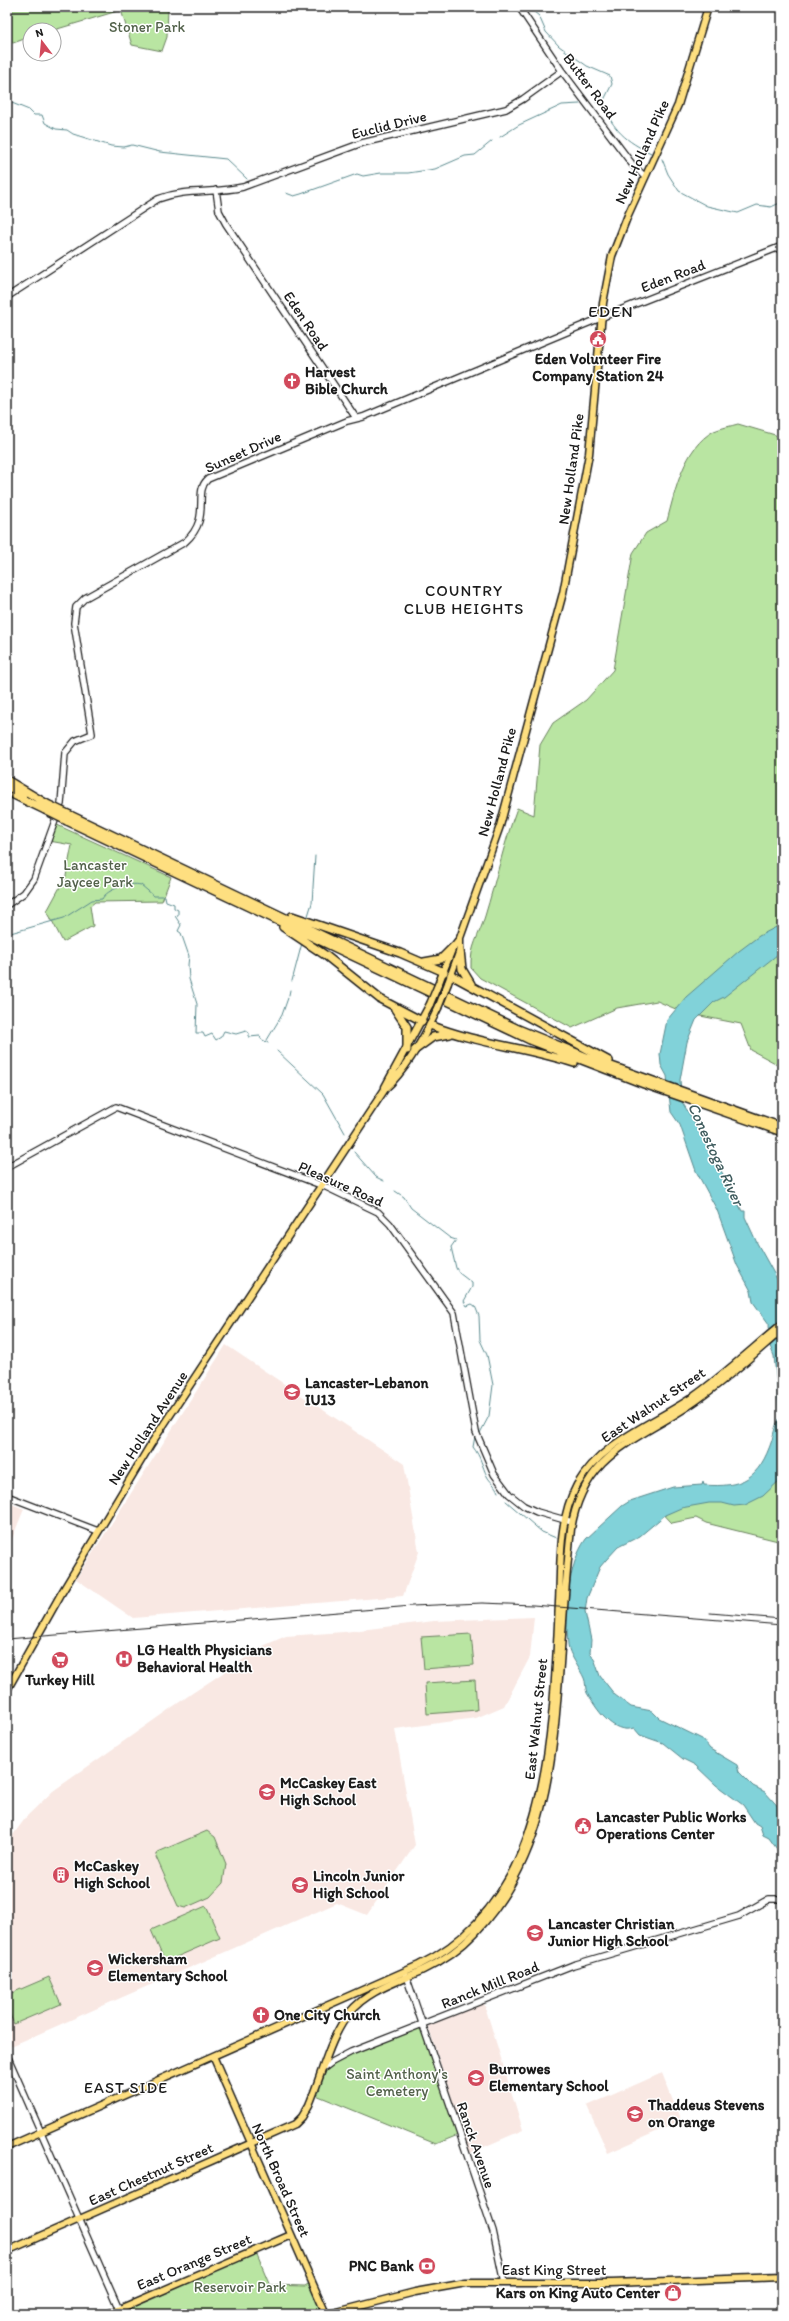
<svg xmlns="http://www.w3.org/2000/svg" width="789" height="2321" font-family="Itim,sans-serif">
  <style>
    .built { fill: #f9e8e3 }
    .green { fill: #b9e5a2; stroke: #6a805f }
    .water { fill: #81d2d9; stroke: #59898d }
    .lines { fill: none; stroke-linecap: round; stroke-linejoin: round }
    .stream { stroke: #59898d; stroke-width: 1 }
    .secondary-casing { stroke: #1c1c1c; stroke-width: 8 }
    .primary-casing { stroke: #1c1c1c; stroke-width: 9 }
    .highway-casing { stroke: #1c1c1c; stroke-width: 10 }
    .secondary { stroke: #fff; stroke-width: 5.5 }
    .primary { stroke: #fedf80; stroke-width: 6 }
    .highway { stroke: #fedf80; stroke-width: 7 }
    .rail { stroke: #1c1c1c; stroke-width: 1 }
    .primary-bridge-casing { stroke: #1c1c1c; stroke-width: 9; stroke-linecap: butt }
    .highway-bridge-casing { stroke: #1c1c1c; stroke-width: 10; stroke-linecap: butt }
    .primary-bridge { stroke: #fedf80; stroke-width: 6 }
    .highway-bridge { stroke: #fedf80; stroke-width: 7 }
    .labels { text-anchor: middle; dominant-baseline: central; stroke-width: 3; stroke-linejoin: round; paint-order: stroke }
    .park-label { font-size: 15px; fill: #53624b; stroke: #fff }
    .street-label { font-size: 15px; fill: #1c1c1c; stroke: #fff }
    .poi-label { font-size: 15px; font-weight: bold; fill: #1c1c1c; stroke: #fff; text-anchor: start }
    .neighbourhood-label { font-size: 16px; letter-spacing: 1px; fill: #1c1c1c; stroke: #fff }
    .water-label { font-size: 16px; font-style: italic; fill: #3f5c5e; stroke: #fff }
    .quarter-label { font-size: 17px; letter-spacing: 1px; fill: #1c1c1c; stroke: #fff }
  </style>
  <rect width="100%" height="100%" fill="#fff"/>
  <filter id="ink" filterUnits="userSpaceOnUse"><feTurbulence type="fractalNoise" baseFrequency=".025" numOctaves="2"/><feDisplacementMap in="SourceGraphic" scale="8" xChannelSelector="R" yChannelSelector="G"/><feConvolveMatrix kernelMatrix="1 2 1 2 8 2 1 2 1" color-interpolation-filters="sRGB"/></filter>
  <g filter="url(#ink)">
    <path class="built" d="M226,1345L404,1464L419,1552L403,1596L133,1618L76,1579Z
      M7,1502L24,1509L7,1551Z
      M534,1617L530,1657L504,1706L476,1718L395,1729L415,1845L367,1915L337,1903L9,2047L7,2042V1843L27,1816L53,1791L191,1694L265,1645L286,1636L344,1632L434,1621Z
      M484,2003L523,2130L470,2153L428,2026Z
      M662,2073L681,2121L608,2153L587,2106Z"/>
    <path class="green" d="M7,7H168L167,37L162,51L132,45L121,10L54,30H30V37L13,43L7,39Z
      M738,424L782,437V1064H777L751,1050L741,1024L685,1013L657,1001L617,1008L572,1028L480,978L471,968C470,945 479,937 485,916C496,880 504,843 517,808L534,815L540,745L553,723L586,700L613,670L633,553L646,533L667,521C675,491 684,447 714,431C721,428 731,426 738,424Z
      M55,824L171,877L162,901L95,902L90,906L93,926L63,942L47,911L66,876L72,845L49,841Z
      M782,1443V1542L706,1523L696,1518L672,1523L656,1506L743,1490Z
      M471,1634L474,1665L424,1669L421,1637Z
      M475,1680L477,1710L427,1714L425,1683Z
      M207,1831L215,1837L226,1864L223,1883L210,1897L185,1908L178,1906L156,1857L158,1852Z
      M206,1906L220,1938L165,1962L151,1930Z
      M49,1977L61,2004L14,2024L7,2008V1995Z
      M422,2027L458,2135L436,2144L316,2095L327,2069L337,2061Z
      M255,2250L270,2285L305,2286L311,2282L326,2314H121L119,2309Z"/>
    <path class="water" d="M782,924V951L724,997L714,1002L696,1020L687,1042L680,1080L682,1102L703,1136L742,1211H745V1217L757,1243L782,1288V1478L763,1496L745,1505L734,1506L722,1503H709L681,1508L665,1515L640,1536L618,1547L606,1560L600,1567L587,1598L585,1612L591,1640L590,1653L595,1661L600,1676L615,1695L631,1707L652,1711L659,1718L702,1739L710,1749L737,1765L739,1772L753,1786L765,1792L782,1811V1856L769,1838L763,1835L760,1826L755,1823L743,1805L716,1785L695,1765L683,1759L663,1743L640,1735L634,1728C612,1735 596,1708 587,1693C585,1688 586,1682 584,1678C580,1669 569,1654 568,1645C565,1613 567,1565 586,1539L622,1506L630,1501L673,1487L702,1485L703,1482L704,1485C742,1488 759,1479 772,1440C774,1432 775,1425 780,1418L774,1356L770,1346L769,1324L753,1302L751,1291L737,1265L717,1210L696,1171L680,1125L671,1112L667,1076L661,1065L660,1054L667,1020L686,997L739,951L759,936Z"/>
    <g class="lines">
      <path class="stream" d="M528,7L539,16L546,32L559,46L587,66L610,76L612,84L602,104C614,130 625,141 651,153
        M7,101L29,110L34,115H42L45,123L56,129L67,130L73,134L111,146L124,147L132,145L160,152L226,159L247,179
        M596,102H601
        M500,137L519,125L562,105L580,104
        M662,159L668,174L679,191L707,206L738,213L757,205L771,207L782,202
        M286,193L294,196L301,194L357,174L363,176L381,173H408L435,169L465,156L475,155L492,141
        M307,919L312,903L315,856
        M7,934L64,918L92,900L102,899C107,889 130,882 141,885L154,896H165L166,901L174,904V908L178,910V915L175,916L181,925L178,931L181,933L189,956L188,965L189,979L197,1004L196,1033H203L205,1037L212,1034L216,1040L221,1037L224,1031L236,1034L246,1031L249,1033V1037L260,1036L261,1039L268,1043
        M292,981L302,943
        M289,995L290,990
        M267,1040L282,1015L288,998
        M277,1051L323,1094L345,1133
        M354,1152L376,1177L384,1181
        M395,1191L404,1197L411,1208L450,1238L456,1240L451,1247L456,1268L459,1273L472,1283V1287L464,1301L467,1306L472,1304L475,1306L479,1316L480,1340L487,1355L493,1385L489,1416L480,1433
        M475,1436L473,1447C481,1457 482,1466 487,1476C490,1482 495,1484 498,1492
        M506,1501L542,1532L556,1538"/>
      <g class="secondary-casing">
        <path id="secondary" d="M519,7L562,71L632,164L645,177
          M216,190L219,211L226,224L356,418
          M7,297L158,199C187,188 213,194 243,187L362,143L506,109L523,99L562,71
          M7,905L24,893L34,879L61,804L65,753L75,741L92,734L74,623L76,607L85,598L185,542C213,517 192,493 208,479L347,421L363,417L610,314L782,246
          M7,1167L116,1107L326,1187L378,1212L390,1224L454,1313L476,1432L494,1474L509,1494L524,1506L537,1512L572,1522
          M7,1496L98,1531
          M405,1973L493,2231L504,2283
          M7,2055L121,2314
          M324,2068L332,2062L351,2052L573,1965L739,1916L769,1899H782"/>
      </g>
      <g class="primary-casing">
        <path id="primary" d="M440,980L453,947L460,938L500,826L563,593L589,454L603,303L612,256L628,215L678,105L708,7
          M448,983L460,950V938
          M385,1087L430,1004
          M7,1690L61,1594L151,1444L385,1089C408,1068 425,1036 438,1008
          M213,2056L326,2314
          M7,2147L419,1965C552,1901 553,1728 559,1602C561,1563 558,1520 577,1485C602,1441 653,1424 693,1397C724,1375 753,1348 782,1324
          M7,2251L295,2124L302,2117L309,2105C322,2075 329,2038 350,2012C368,1990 398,1982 423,1970C442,1961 460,1949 475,1933C546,1858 553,1761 560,1664C563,1619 566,1574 571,1529C584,1450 641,1440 697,1400C727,1379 754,1354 782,1330
          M108,2314L291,2235
          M329,2314L415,2292L466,2283H611L782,2277"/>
      </g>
      <g class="highway-casing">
        <path id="highway" d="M7,780L47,804
          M7,786L23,794
          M14,795L45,810
          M70,815L516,1028L589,1058L782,1127
          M67,821L530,1040L644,1084L782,1132
          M292,916L400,953L444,972
          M283,927L325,955L380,999L422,1021
          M460,950L462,969L471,984
          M424,962L441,959L453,947
          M451,975L609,1061
          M395,1009L407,1027V1050
          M430,1025C478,1044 525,1047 574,1063
          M415,1050L433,1037L450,1034"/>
      </g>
      <use href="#secondary" class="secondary"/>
      <use href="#primary" class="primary"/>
      <use href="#highway" class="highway"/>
      <path class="rail" d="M710,1613L782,1619
        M7,1639L412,1606L482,1603L533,1605L782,1625"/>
      <g class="primary-bridge-casing">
        <path id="primary-bridge" d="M430,1004L440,980
          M438,1008L448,983"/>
      </g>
      <g class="highway-bridge-casing">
        <path id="highway-bridge" d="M47,804L70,815
          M45,810L67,821"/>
      </g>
      <use href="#primary-bridge" class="primary-bridge"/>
      <use href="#highway-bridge" class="highway-bridge"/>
    </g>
  </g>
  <defs>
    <g id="civic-disc" transform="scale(0.9)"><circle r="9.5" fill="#d1495b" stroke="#fff"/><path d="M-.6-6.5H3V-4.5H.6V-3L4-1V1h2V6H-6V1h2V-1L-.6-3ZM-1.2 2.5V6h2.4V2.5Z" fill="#fff"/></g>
    <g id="church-disc" transform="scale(0.9)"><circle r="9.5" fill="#d1495b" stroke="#fff"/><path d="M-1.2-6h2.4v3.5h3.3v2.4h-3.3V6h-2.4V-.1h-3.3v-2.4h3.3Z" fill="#fff"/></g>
    <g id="school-disc" transform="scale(0.9)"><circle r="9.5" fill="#d1495b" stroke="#fff"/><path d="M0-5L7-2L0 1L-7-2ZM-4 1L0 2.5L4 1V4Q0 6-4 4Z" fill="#fff"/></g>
    <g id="hospital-disc" transform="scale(0.9)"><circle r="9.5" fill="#d1495b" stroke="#fff"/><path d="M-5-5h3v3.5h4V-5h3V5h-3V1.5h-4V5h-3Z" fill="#fff"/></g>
    <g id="supermarket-disc" transform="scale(0.9)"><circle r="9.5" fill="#d1495b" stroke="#fff"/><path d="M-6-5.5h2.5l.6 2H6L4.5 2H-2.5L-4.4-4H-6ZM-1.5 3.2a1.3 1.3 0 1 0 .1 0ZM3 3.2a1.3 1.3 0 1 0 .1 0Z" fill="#fff"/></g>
    <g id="building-disc" transform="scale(0.9)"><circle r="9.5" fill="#d1495b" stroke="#fff"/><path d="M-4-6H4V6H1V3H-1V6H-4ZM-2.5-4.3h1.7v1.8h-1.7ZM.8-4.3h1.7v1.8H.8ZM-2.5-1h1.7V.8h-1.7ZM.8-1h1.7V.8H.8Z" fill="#fff"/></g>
    <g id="university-disc" transform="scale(0.9)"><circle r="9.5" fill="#d1495b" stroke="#fff"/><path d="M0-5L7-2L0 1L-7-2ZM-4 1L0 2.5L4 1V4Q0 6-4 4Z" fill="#fff"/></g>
    <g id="bank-disc" transform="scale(0.9)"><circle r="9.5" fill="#d1495b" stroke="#fff"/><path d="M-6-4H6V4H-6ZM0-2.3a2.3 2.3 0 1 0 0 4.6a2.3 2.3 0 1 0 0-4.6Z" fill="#fff"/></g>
    <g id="shop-disc" transform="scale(0.9)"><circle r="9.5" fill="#d1495b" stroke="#fff"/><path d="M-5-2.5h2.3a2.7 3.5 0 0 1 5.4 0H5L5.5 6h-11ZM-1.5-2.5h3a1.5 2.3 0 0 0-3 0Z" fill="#fff"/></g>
  </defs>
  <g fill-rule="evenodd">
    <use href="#civic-disc" x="598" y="339"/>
    <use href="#church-disc" x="292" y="381"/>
    <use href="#school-disc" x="292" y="1392"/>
    <use href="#hospital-disc" x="124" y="1659"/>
    <use href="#supermarket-disc" x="60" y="1660"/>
    <use href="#school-disc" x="267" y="1792"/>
    <use href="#civic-disc" x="583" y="1826"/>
    <use href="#building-disc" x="61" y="1875"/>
    <use href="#school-disc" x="300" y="1885"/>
    <use href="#school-disc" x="535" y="1933"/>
    <use href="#school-disc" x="95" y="1968"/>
    <use href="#church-disc" x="261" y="2015"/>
    <use href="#school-disc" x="476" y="2078"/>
    <use href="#university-disc" x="635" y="2114"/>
    <use href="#bank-disc" x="427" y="2266"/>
    <use href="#shop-disc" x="673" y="2293"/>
  </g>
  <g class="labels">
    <g class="park-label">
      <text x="147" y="27">Stoner Park</text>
      <text x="95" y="865">Lancaster<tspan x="95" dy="17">Jaycee Park</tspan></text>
      <text x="397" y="2074">Saint Anthony's<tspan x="397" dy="17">Cemetery</tspan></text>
      <text x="240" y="2287">Reservoir Park</text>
    </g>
    <g class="street-label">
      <text transform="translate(590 86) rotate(53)">Butter Road</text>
      <text transform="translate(389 125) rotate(-14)">Euclid Drive</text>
      <text transform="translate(642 152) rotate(-66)">New Holland Pike</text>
      <text transform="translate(673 276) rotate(-21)">Eden Road</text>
      <text transform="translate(306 321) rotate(56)">Eden Road</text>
      <text transform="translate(243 452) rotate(-24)">Sunset Drive</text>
      <text transform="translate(571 469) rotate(-82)">New Holland Pike</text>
      <text transform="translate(497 782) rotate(-75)">New Holland Pike</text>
      <text transform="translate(341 1184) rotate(24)">Pleasure Road</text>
      <text transform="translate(653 1405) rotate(-34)">East Walnut Street</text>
      <text transform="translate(148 1428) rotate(-57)">New Holland Avenue</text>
      <text transform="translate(536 1719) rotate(-84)">East Walnut Street</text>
      <text transform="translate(490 1985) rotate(-22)">Ranck Mill Road</text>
      <text transform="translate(476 2145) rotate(71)">Ranck Avenue</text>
      <text transform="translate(151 2174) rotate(-24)">East Chestnut Street</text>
      <text transform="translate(281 2180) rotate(66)">North Broad Street</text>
      <text transform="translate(194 2262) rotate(-23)">East Orange Street</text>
      <text x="554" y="2270">East King Street</text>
    </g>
    <g class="poi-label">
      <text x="598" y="359" text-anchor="middle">Eden Volunteer Fire<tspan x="598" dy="17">Company Station 24</tspan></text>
      <text x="305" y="372">Harvest<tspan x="305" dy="17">Bible Church</tspan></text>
      <text x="305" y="1383">Lancaster-Lebanon<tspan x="305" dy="17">IU13</tspan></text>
      <text x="137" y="1650">LG Health Physicians<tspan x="137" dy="17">Behavioral Health</tspan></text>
      <text x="60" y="1680" text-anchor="middle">Turkey Hill</text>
      <text x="280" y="1783">McCaskey East<tspan x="280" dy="17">High School</tspan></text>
      <text x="596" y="1817">Lancaster Public Works<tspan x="596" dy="17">Operations Center</tspan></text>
      <text x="74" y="1866">McCaskey<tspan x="74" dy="17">High School</tspan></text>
      <text x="313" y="1876">Lincoln Junior<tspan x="313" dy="17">High School</tspan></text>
      <text x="548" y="1924">Lancaster Christian<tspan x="548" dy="17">Junior High School</tspan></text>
      <text x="108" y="1959">Wickersham<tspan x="108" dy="17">Elementary School</tspan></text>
      <text x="274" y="2015">One City Church</text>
      <text x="489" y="2069">Burrowes<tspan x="489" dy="17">Elementary School</tspan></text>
      <text x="648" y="2105">Thaddeus Stevens<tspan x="648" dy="17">on Orange</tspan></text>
      <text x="414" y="2266" text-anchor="end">PNC Bank</text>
      <text x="660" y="2293" text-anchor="end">Kars on King Auto Center</text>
    </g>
    <g class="neighbourhood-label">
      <text x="464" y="590">COUNTRY<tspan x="464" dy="18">CLUB HEIGHTS</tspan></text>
      <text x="126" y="2087">EAST SIDE</text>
    </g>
    <g class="water-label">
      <text transform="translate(716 1154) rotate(65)">Conestoga River</text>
    </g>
    <g class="quarter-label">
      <text x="611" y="311">EDEN</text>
    </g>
  </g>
  <rect width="789" height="2321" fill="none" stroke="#fff" stroke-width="24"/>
  <rect x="12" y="12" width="765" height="2297" fill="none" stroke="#1c1c1c" stroke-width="1.5" filter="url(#ink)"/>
  <g transform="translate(42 42) rotate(344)"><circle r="19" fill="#ffffff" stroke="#a4a4a4"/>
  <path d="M0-3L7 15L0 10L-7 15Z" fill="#d1495b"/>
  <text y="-6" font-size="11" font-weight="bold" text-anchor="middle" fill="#1c1c1c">N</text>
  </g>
</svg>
